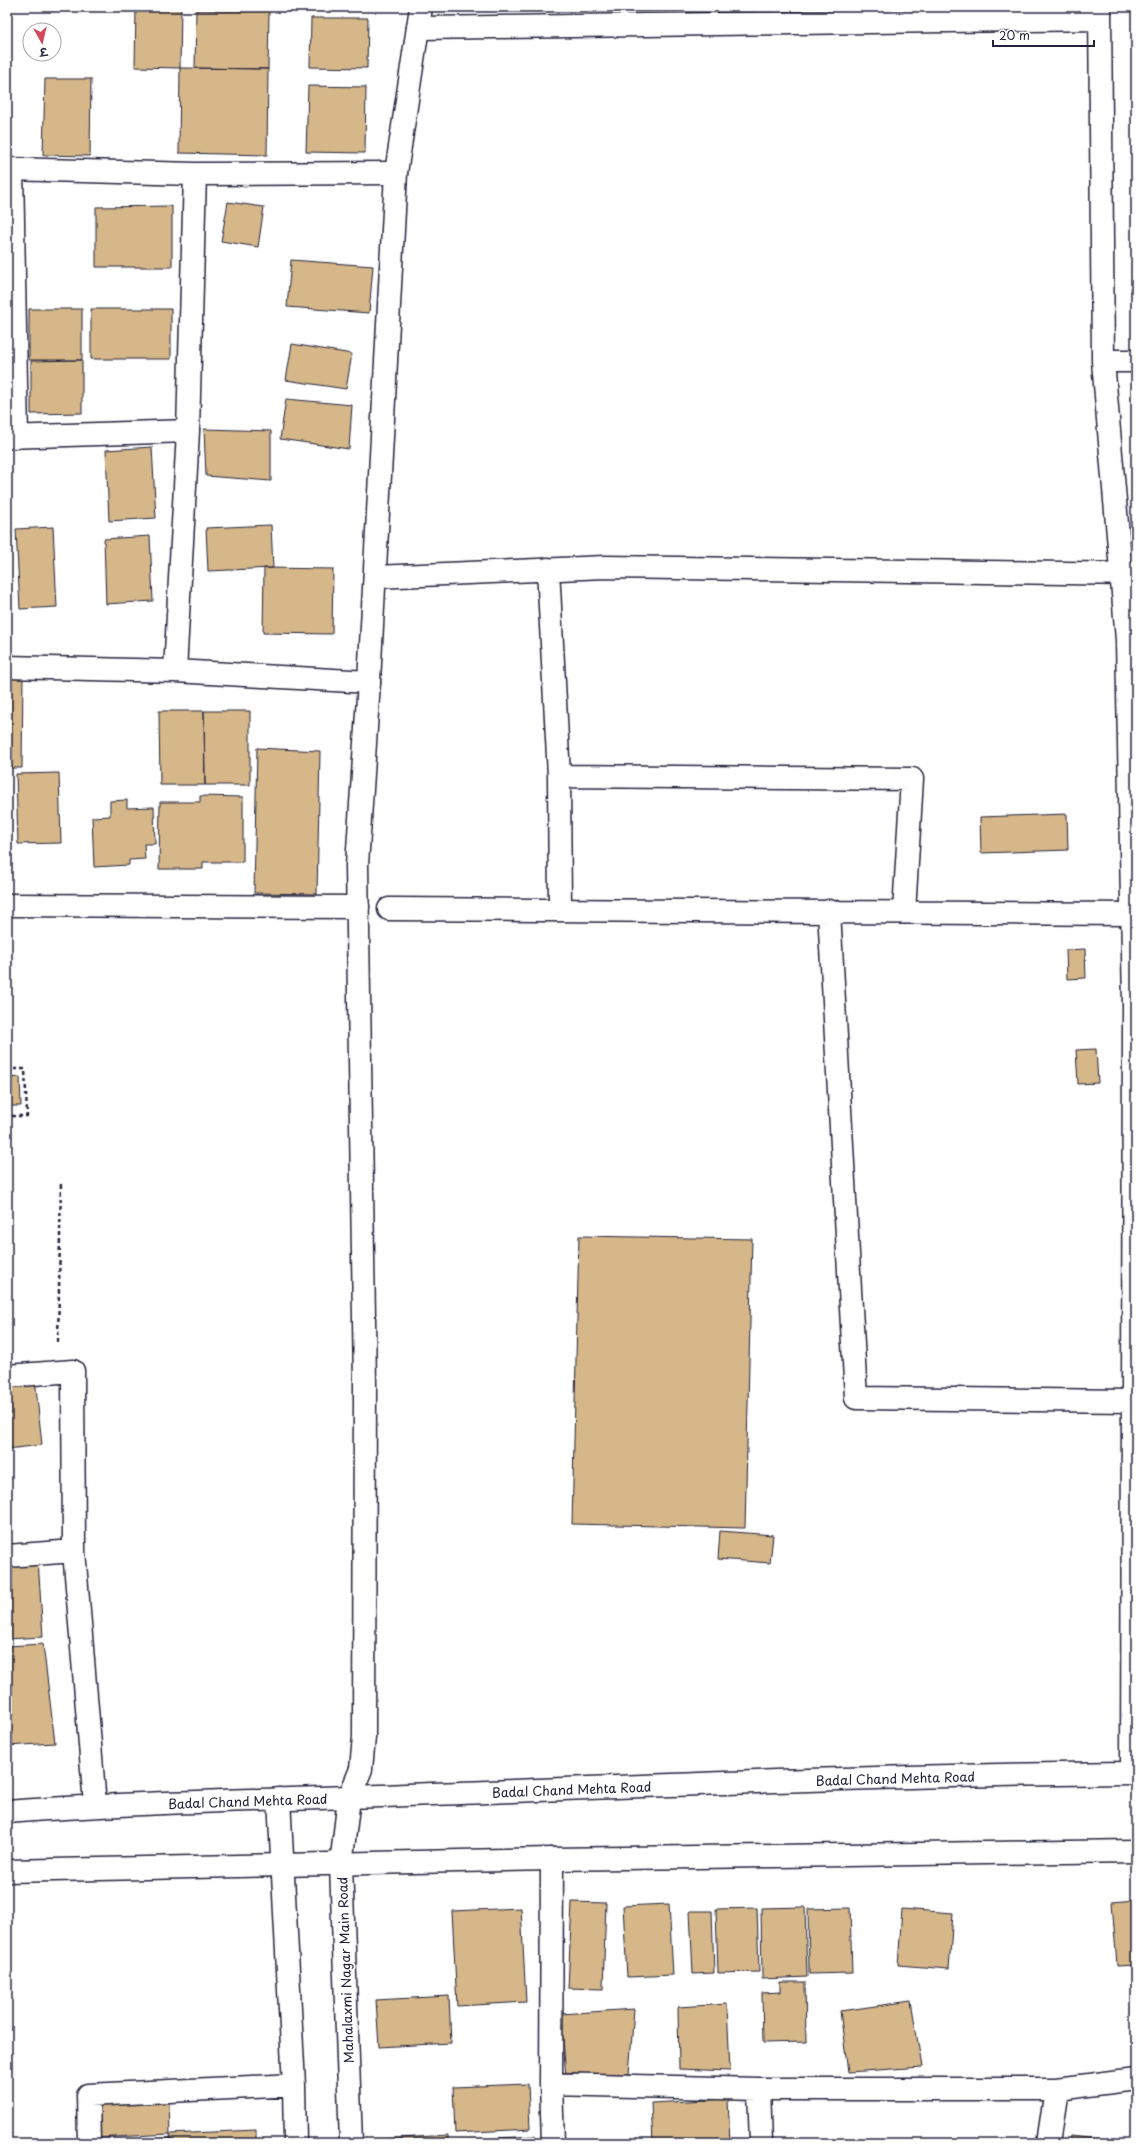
<svg xmlns="http://www.w3.org/2000/svg" width="1143" height="2150" font-family="'Playpen Sans','Playpen Sans Deva',sans-serif">
  <style>
    .building { fill: #d5b789; stroke: #22223b }
    .lines { fill: none; stroke-linecap: round; stroke-linejoin: round }
    .street-casing { stroke: #22223b; stroke-width: 25 }
    .secondary-casing { stroke: #22223b; stroke-width: 25 }
    .path { stroke: #22223b; stroke-width: 2.5; stroke-dasharray: 4 3; stroke-linecap: butt }
    .street { stroke: #fff; stroke-width: 22 }
    .secondary { stroke: #fff; stroke-width: 22 }
    .labels { text-anchor: middle; dominant-baseline: central; stroke-width: 4; stroke-linejoin: round; paint-order: stroke }
    .street-label { font-size: 13px; fill: #22223b; stroke: #fff }
  </style>
  <rect width="100%" height="100%" fill="#fff"/>
  <filter id="ink" filterUnits="userSpaceOnUse"><feTurbulence type="fractalNoise" baseFrequency=".025" numOctaves="2"/><feDisplacementMap in="SourceGraphic" scale="8" xChannelSelector="R" yChannelSelector="G"/><feConvolveMatrix kernelMatrix="1 2 1 2 8 2 1 2 1" color-interpolation-filters="sRGB"/></filter>
  <g filter="url(#ink)">
    <path class="building" d="M136,7L181,8L180,68L135,67Z
      M196,10L269,11L268,69L195,68Z
      M311,18H368L367,68L310,67Z
      M180,68L268,69L267,155L179,153Z
      M45,79H91L90,156L43,155Z
      M308,86L366,87L365,153L306,152Z
      M228,202L264,207L258,247L221,241Z
      M172,206V267H96V207Z
      M291,260L373,266L369,313L287,307Z
      M29,309H82V360H29Z
      M91,309H171V359H91Z
      M292,344L352,354L346,389L286,380Z
      M82,360V413L31,414V361Z
      M286,399L352,405L349,449L280,439Z
      M204,429L271,431V481L206,476Z
      M152,447L156,518L109,521L106,450Z
      M271,525L273,568L208,571L206,528Z
      M53,527L57,607L20,609L16,529Z
      M150,536L153,601L106,604L104,539Z
      M264,568L333,569L332,634L263,633Z
      M7,676H23L22,768H7Z
      M159,711H204L205,785H160Z
      M204,711H250V785H205Z
      M257,748L320,751L317,894L254,893Z
      M59,773L61,843L18,844L16,774Z
      M200,796L243,797V862H203V869H159L160,802H200Z
      M127,800V808L154,807L155,844H144L145,859L129,860V865L94,867L92,817L110,816V801Z
      M1067,814L1068,850L981,853L980,817Z
      M1085,949L1086,978L1067,979L1066,950Z
      M1096,1049L1098,1083L1078,1084L1076,1050Z
      M20,1077L21,1106H7V1078Z
      M7,1127L9,1178L7,1179Z
      M579,1236L752,1239L745,1528L572,1524Z
      M35,1378L42,1445L7,1449V1381Z
      M720,1531L773,1535L770,1563L718,1559Z
      M38,1560L43,1637L7,1639V1562Z
      M43,1644L55,1743L7,1746V1646Z
      M1136,1900V1965L1117,1966L1112,1902Z
      M572,1902L606,1903L603,1989L568,1988Z
      M669,1904L673,1975L627,1977L623,1906Z
      M805,1907L807,1977L762,1979L761,1908Z
      M521,1908L526,2002L457,2006L452,1911Z
      M757,1908L759,1972L718,1973L716,1909Z
      M850,1908L852,1973L809,1974L808,1909Z
      M902,1909L953,1913L949,1969L898,1965Z
      M690,1911H712L714,1973L693,1974Z
      M780,1982H805L806,2042L763,2043L762,1993L780,1992Z
      M449,1996L451,2043L379,2047L376,2000Z
      M911,2001L922,2067L848,2072L840,2011Z
      M727,2004L730,2071L679,2069L678,2007Z
      M634,2009L629,2074L566,2077L561,2014Z
      M528,2084L530,2129L455,2133L453,2087Z
      M728,2099L730,2143H653L651,2103Z
      M169,2102L170,2134L98,2138L96,2105Z
      M256,2130V2143H171L170,2134Z
      M448,2135V2143H371V2140Z
      M535,2136V2143H448V2141Z
      M1070,2136L1130,2142V2143H1069Z
      M171,2138V2143H94V2142Z"/>
    <g class="lines">
      <g class="street-casing">
        <path id="street" d="M1100,7L1103,361L1127,640L1134,1005L1132,1773
          M418,28L1100,19
          M7,169L195,174L396,173
          M12,169L17,437
          M1103,361H1136
          M7,437L188,431
          M548,569L559,776
          M375,577L605,567L1135,574
          M7,667L175,671L369,682
          M175,671L188,431L195,174
          M7,905L358,907
          M389,909L1132,914
          M560,909L559,776L912,779L904,912
          M829,911L856,1398L1133,1401
          M7,1376L73,1371L74,1551L95,1805
          M7,1556L74,1551
          M279,1799L294,2085L295,2143
          M552,1859L551,2084L553,2143
          M551,2084L759,2089H1056L1136,2079
          M759,2089L761,2143
          M89,2143L88,2095L294,2085
          M1048,2143L1056,2089"/>
      </g>
      <g class="secondary-casing">
        <g id="secondary">
          <path id="s1" d="M7,1812C149,1801 291,1800 432,1794C667,1785 901,1775 1136,1773"/>
          <path d="M7,1871L552,1859L1136,1851"/>
          <path d="M351,2143L341,1865L349,1798L361,1769L364,1737L365,1384L357,865L369,682L396,173L421,7"/>
        </g>
      </g>
      <path class="path" d="M7,1069H25L27,1116H7
        M58,1342L61,1181"/>
      <use href="#street" class="street"/>
      <use href="#secondary" class="secondary"/>
    </g>
  </g>
  <g class="labels">
    <g class="street-label">
      <text stroke="none"><textPath href="#s1" startOffset="889">Badal Chand Mehta Road</textPath></text>
      <text stroke="none"><textPath href="#s1" startOffset="565">Badal Chand Mehta Road</textPath></text>
      <text stroke="none"><textPath href="#s1" startOffset="241">Badal Chand Mehta Road</textPath></text>
      <text transform="translate(345 1970) rotate(-92)">Mahalaxmi Nagar Main Road</text>
    </g>
  </g>
  <rect width="1143" height="2150" fill="none" stroke="#fff" stroke-width="24"/>
  <rect x="12" y="12" width="1119" height="2126" fill="none" stroke="#22223b" stroke-width="1.5" filter="url(#ink)"/>
  <g transform="translate(42 42) rotate(172)"><circle r="19" fill="#ffffff" stroke="#a7a7b1"/>
  <path d="M0-3L7 15L0 10L-7 15Z" fill="#d1495b"/>
  <text y="-6" font-size="11" font-weight="bold" text-anchor="middle" fill="#22223b">उ</text>
  </g>
  <path d="M993 40v6h101v-6" fill="none" stroke="#22223b" stroke-width="2"/>
  <text x="999" y="40" font-size="12" fill="#22223b" stroke="#ffffff" stroke-width="3" paint-order="stroke">20 m</text>
</svg>
